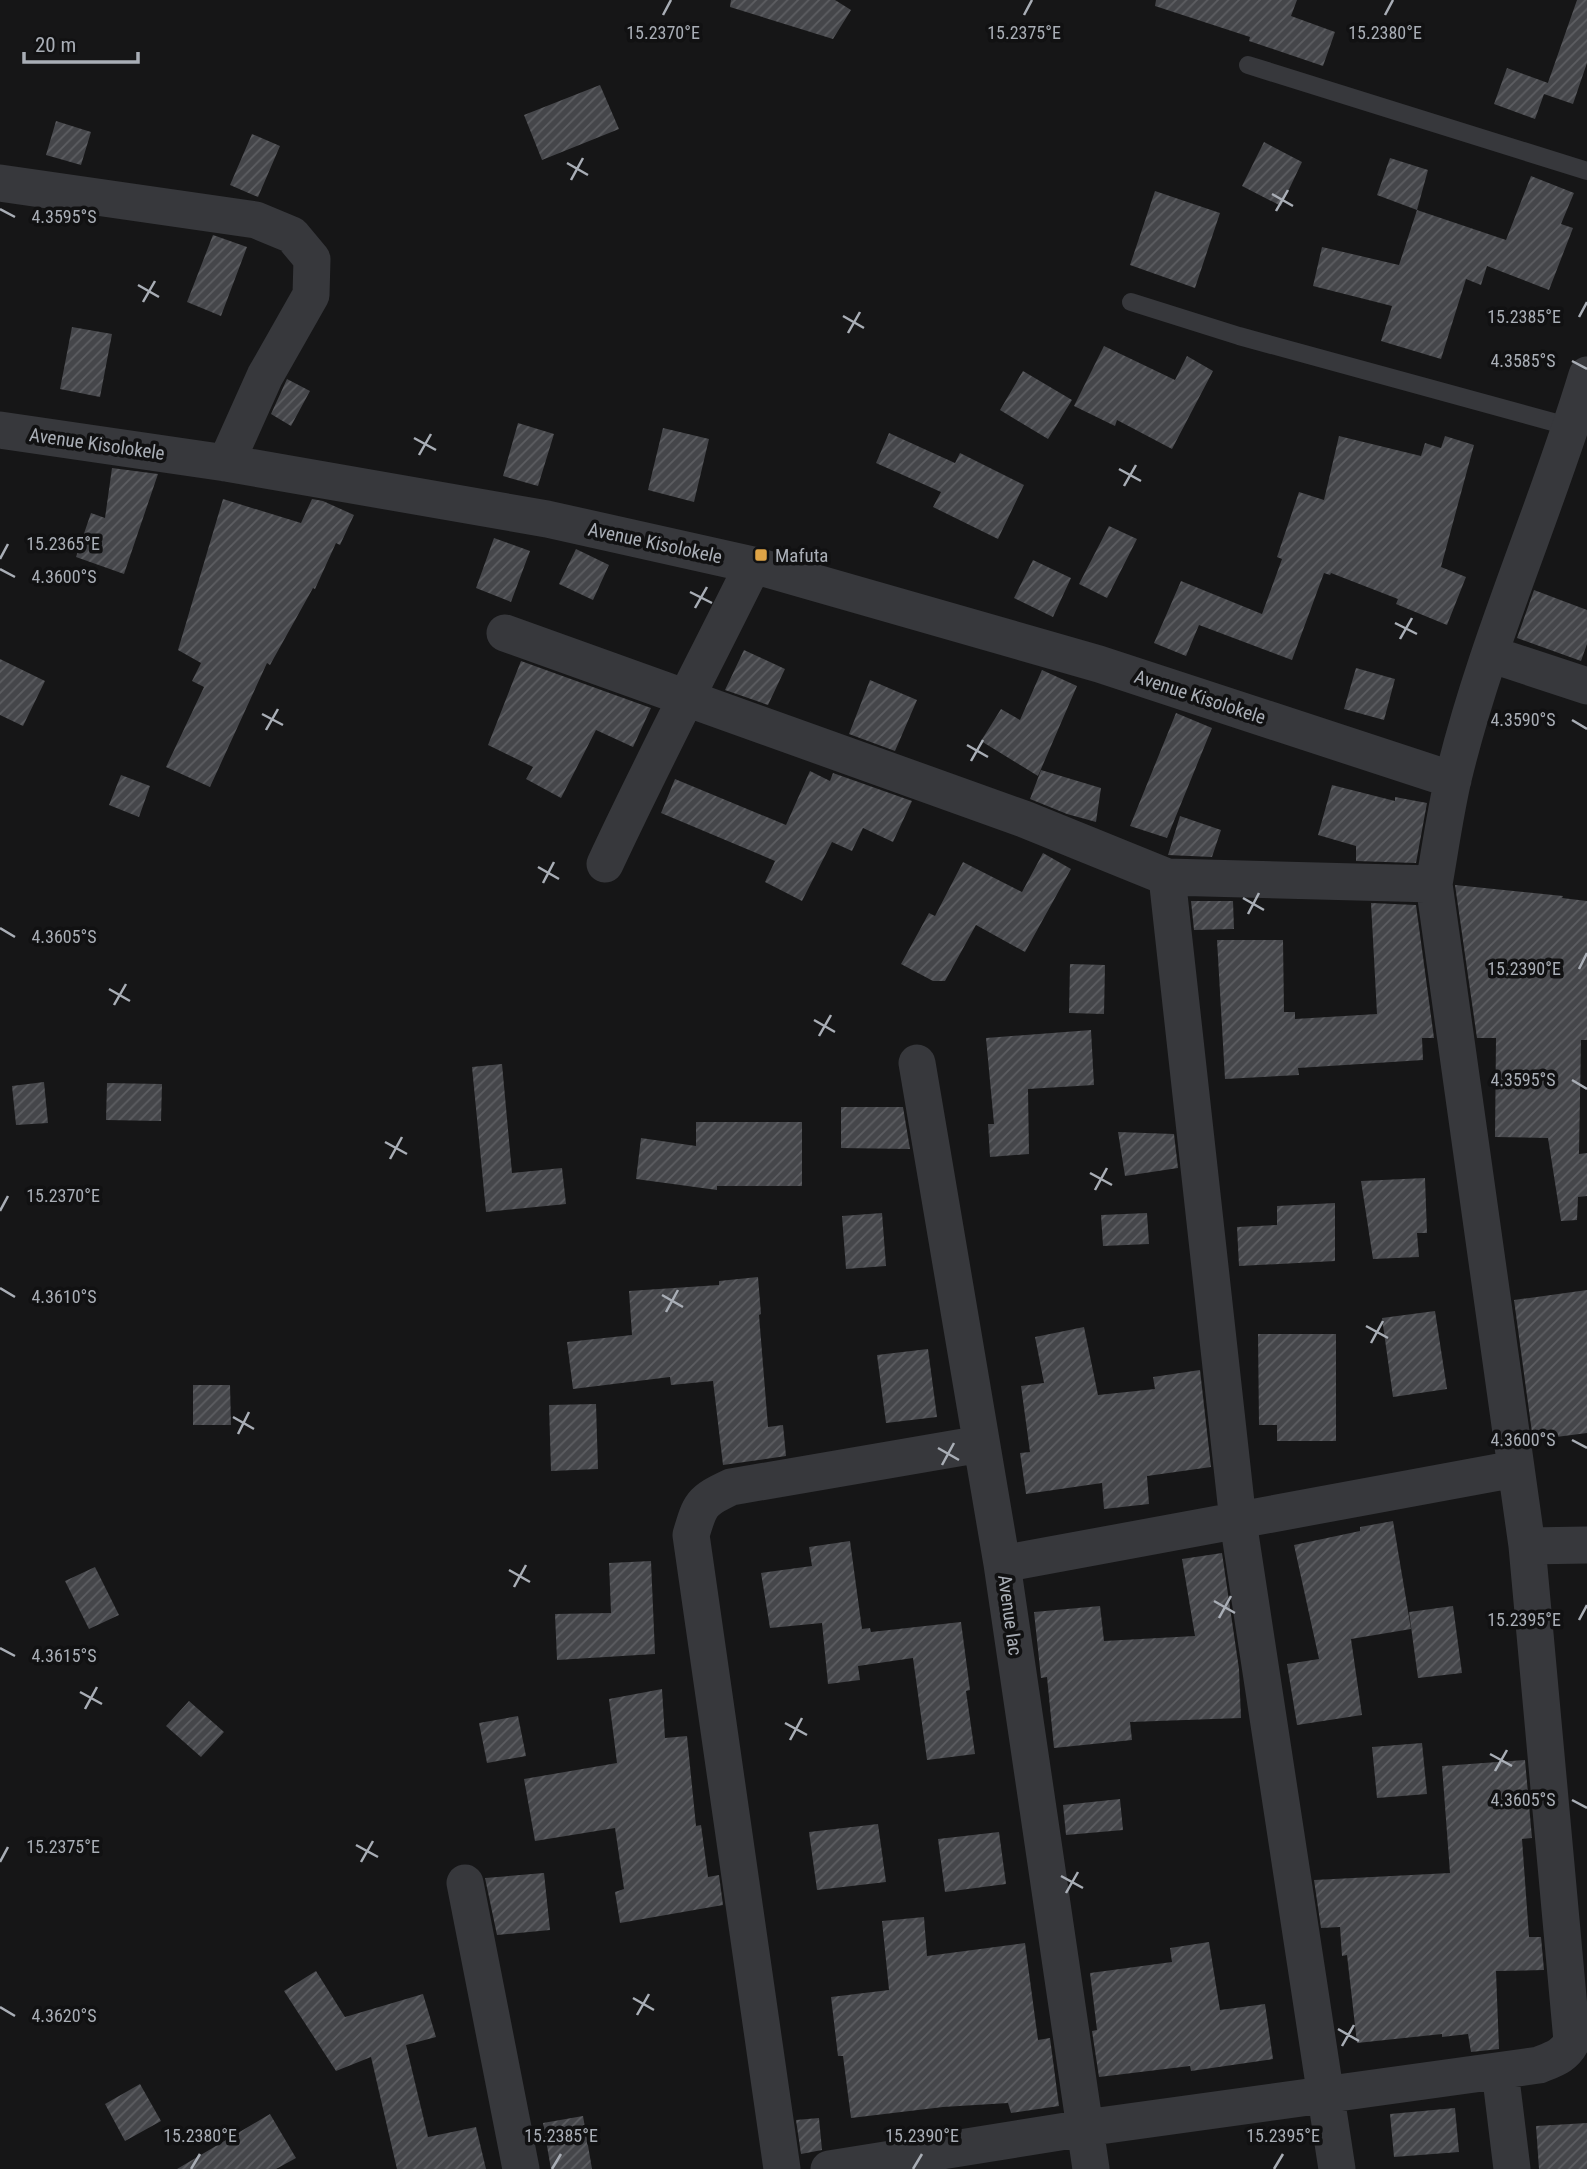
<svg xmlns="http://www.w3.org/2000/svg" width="1587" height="2169" font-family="'Roboto Condensed',sans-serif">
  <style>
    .building { fill: url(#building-hatch) }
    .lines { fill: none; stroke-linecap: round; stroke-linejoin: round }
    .lane { stroke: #37383c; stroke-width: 18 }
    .street { stroke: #37383c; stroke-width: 37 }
    .ticks { fill: none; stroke: #a9aeb6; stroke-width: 2.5 }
    .poi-dot { fill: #dfa446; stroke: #111112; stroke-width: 2.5 }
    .labels { text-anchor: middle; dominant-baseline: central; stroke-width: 7; stroke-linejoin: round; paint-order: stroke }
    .street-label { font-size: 19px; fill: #a9aeb6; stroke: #111112 }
    .poi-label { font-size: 19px; fill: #a9aeb6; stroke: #111112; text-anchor: start }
    .ticks-label { font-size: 18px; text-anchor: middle; fill: #a9aeb6; stroke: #111112; stroke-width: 7; stroke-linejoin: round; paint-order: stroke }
  </style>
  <defs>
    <pattern id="building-hatch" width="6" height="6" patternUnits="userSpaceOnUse" patternTransform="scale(1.75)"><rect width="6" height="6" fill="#45464a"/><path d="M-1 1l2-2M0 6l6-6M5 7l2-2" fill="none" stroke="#5d5e62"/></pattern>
  </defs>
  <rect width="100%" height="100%" fill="#161617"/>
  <path class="building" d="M731,0H835L851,10L833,39L730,7Z
    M1156,0H1297L1291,16L1335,32L1323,66L1249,41L1250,37L1155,6Z
    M1577,0H1587V63L1573,104L1544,94Z
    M1507,68L1548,83L1535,119L1494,104Z
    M600,85L619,129L542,160L524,115Z
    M56,121L91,132L81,165L46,155Z
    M252,134L280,146L258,197L230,185Z
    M1264,142L1302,162L1281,206L1242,186Z
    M1390,158L1428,170L1417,210L1377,195Z
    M1531,176L1574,193L1561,224L1573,228L1549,290L1487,266L1481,285L1466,279L1441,359L1381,341L1392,306L1313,286L1322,247L1399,265L1417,210L1506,240Z
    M1155,191L1220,213L1195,288L1130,265Z
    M213,235L247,247L221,316L187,302Z
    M72,327L112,334L100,397L60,389Z
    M1104,346L1175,380L1187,356L1213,371L1172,449L1117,420L1115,426L1074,406Z
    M1023,371L1072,400L1048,439L1000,410Z
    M287,379L310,391L291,426L271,414Z
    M518,423L554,434L538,486L503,476Z
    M663,428L709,439L694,502L648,490Z
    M889,433L955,463L960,453L1024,485L998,539L933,507L941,492L876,463Z
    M1339,436L1421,456L1425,443L1441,448L1445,436L1474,445L1441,567L1466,577L1447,625L1396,604L1398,599L1331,573L1330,575L1324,573L1292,660L1199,625L1186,656L1154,643L1181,581L1262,614L1282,559L1277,557L1299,492L1324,500Z
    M112,468L158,474L124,574L76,557L91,513L105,518Z
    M223,499L301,523L312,499L323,501L354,515L340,545L336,543L315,589L313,588L270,665L267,663L210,787L166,767L204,687L192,681L201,663L178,650Z
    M1109,526L1137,539L1107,598L1079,584Z
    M494,538L530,551L511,602L476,588Z
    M576,549L609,565L593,600L559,584Z
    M1033,560L1071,578L1053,617L1014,598Z
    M1534,590L1587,610V644L1581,661L1517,638Z
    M744,650L785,669L768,705L725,690Z
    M0,659L45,681L23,726L0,715Z
    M521,661L651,708L633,747L596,730L561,798L526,779L533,767L488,745Z
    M1356,668L1395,679L1384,720L1344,709Z
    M1042,670L1077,686L1038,776L981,741L1001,709L1020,720Z
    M870,680L917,700L895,751L849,734Z
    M1176,713L1212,728L1167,838L1130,826Z
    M1041,770L1101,788L1096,822L1067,814L1030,799Z
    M810,771L830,781L833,773L912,801L893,842L863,828L852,851L832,842L802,901L765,882L775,861L661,813L675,779L786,825Z
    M121,775L150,786L139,817L109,805Z
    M1332,785L1395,801V797L1427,803L1416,863L1356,861V846L1318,835Z
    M1180,816L1221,830L1212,857L1168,855Z
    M1043,853L1071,869L1025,952L976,925L945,981H933L901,964L929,913L935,916L963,862L1022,892Z
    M1455,885L1563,896L1562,898L1587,901V1040H1581L1579,1154L1587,1153V1196L1578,1197L1577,1220L1561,1221L1548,1138L1495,1137L1496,1038H1477Z
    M1191,901H1233L1234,929L1194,930Z
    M1371,903L1416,905L1434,1038H1422L1423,1060L1298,1068L1299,1075L1225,1079L1217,940H1283L1284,1012H1295V1019L1377,1014Z
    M1070,964L1105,965L1104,1014L1069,1013Z
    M1091,1030L1094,1085L1028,1089L1029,1154L990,1157L988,1124H994L986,1038Z
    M502,1064L512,1173L562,1168L566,1204L486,1212L472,1067Z
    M44,1082L48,1123L16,1125L12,1086Z
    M107,1083L162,1084L161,1121L106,1120Z
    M841,1107H903L910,1149L841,1148Z
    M696,1122H802V1186H717V1190L636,1179L641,1138L696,1146Z
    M1118,1132L1174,1134L1178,1168L1125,1176Z
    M1425,1178L1427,1233H1417L1419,1257L1373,1259L1361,1181Z
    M1335,1203V1261L1239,1266L1237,1227L1277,1225V1206Z
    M882,1213L886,1266L846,1269L842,1216Z
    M1147,1213L1149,1244L1103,1246L1101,1215Z
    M758,1277L761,1314L759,1315L768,1427L783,1425L786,1456L723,1465L713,1381L671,1385L670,1377L573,1389L567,1342L632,1335L629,1291L719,1285V1281Z
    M1587,1290V1433L1533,1440L1514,1300Z
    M1435,1311L1447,1389L1393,1397L1382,1318Z
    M1084,1327L1098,1395L1155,1389L1153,1377L1200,1370L1211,1467L1147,1476L1149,1504L1104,1509L1102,1483L1026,1494L1020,1453L1030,1452L1021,1386L1044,1383L1035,1337Z
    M1258,1334H1336V1441H1277V1425H1259Z
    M928,1349L937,1417L886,1423L877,1355Z
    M193,1385H230L231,1425H193Z
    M596,1404L598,1469L551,1471L549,1405Z
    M1393,1521L1411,1629L1351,1639L1362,1715L1297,1725L1287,1664L1319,1659L1294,1545L1360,1531V1527Z
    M850,1541L862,1629L870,1628L871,1632L961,1622L970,1690L966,1691L975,1754L927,1760L913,1658L858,1666L860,1680L828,1684L822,1623L770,1628L761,1573L812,1566L809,1547Z
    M1222,1553L1239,1669L1241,1718L1130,1722L1132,1740L1054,1748L1047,1677L1041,1678L1034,1612L1100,1606L1104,1641L1195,1636L1182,1559Z
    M651,1561L655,1654L557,1660L555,1614L611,1613L609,1563Z
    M95,1567L119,1615L89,1629L65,1581Z
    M1453,1606L1462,1673L1418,1678L1409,1612Z
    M662,1689L665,1738L687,1736L696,1826L701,1825L708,1877L719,1875L723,1905L620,1923L615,1892L624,1889L615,1828L535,1841L524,1779L617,1763L609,1699Z
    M189,1701L224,1732L201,1757L166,1726Z
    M518,1716L526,1756L487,1763L479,1723Z
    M1422,1743L1427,1794L1377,1798L1372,1747Z
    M1525,1760L1532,1838L1522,1839L1529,1937H1541L1544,1970L1496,1971L1499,2049L1471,2052L1468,2034L1442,2037V2034L1357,2043L1347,1955L1342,1956L1340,1927L1321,1928L1314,1880L1450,1873L1442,1766Z
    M1120,1799L1123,1830L1066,1835L1063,1805Z
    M878,1824L886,1882L817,1890L809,1832Z
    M999,1832L1006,1884L945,1892L938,1839Z
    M544,1873L550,1930L497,1935L485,1878Z
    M924,1917L927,1956L1025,1943L1038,2040L1050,2038L1059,2106L1011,2113L1008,2103L943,2107L851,2118L843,2056H838L831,1997L889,1990L882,1921Z
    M1209,1942L1220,2010L1265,2004L1273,2059L1191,2071L1190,2066L1099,2077L1092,2031L1097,2030L1090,1973L1172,1962L1170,1948Z
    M316,1971L345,2017L423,1994L436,2037L406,2045L428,2137L476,2127L486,2169H397L371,2057L336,2071L284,1991Z
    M140,2084L161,2121L125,2141L105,2104Z
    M1455,2108L1459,2152L1394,2157L1390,2114Z
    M270,2114L296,2158L276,2169H177Z
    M583,2116L592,2169H551L543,2123Z
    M819,2118L822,2150L801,2154L796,2120Z
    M1587,2123V2169H1539L1536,2126Z"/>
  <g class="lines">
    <path class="lane" d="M1248,65L1587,171
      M1131,302L1239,336L1571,427"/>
    <path class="street" d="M0,183L256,220L292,235L312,259L311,295L265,376L226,463
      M0,430L226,463L547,519L753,565L1099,664L1453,780
      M505,633L1024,819L1167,877L1434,884
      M1490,654L1587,686
      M605,864C652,763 704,664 753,565
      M1167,877L1238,1521L1337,2169
      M917,1063L1002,1564L1091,2169
      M1527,1546L1587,1545
      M1002,1564L1515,1469
      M465,1883L521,2169
      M1500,2071L1512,2169
      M782,2169L691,1535C700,1504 701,1501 731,1487L981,1444
      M829,2169L1085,2128L1539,2065C1554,2059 1565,2056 1572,2041L1527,1546L1434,884C1440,850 1445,814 1453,779C1486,641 1546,511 1587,375"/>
  </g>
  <path class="ticks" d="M663,15L671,0M1024,15L1032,0M1385,15L1393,0M567,163L588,175M571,180L583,158M1272,194L1293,206M0,209L15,217M1276,211L1288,190M138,285L159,297M143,302L155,281M843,316L864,328M1579,317L1587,302M848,333L860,312M1572,361L1587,369M414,438L436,450M419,455L431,434M1119,469L1141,481M1124,486L1136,465M0,559L8,544M0,569L15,577M690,592L712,603M695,608L707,587M1395,623L1417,634M1400,639L1412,618M262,714L283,725M1572,720L1587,729M266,730L278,709M967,745L988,757M971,761L983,740M538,867L559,879M543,883L554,862M1243,898L1264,910M1248,914L1259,893M0,928L15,937M1579,969L1587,953M109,989L130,1001M114,1005L126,984M814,1020L835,1032M819,1036L831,1015M1572,1080L1587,1089M385,1142L407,1154M390,1159L402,1137M1090,1173L1112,1185M1095,1190L1107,1168M0,1211L8,1196M0,1288L15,1297M662,1295L683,1307M666,1312L678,1290M1366,1326L1388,1338M1371,1343L1383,1321M233,1417L254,1429M238,1434L249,1412M1572,1440L1587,1448M938,1448L959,1460M942,1465L954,1443M509,1570L530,1582M514,1587L526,1565M1214,1601L1235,1613M1219,1618L1231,1596M1579,1620L1587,1605M0,1648L15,1656M80,1692L102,1704M85,1709L97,1687M785,1723L807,1735M790,1740L802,1718M1490,1754L1512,1766M1495,1771L1507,1750M1572,1800L1587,1808M356,1845L378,1857M0,1862L8,1847M361,1862L373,1841M1061,1876L1083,1888M1066,1893L1078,1872M633,1998L654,2010M0,2007L15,2016M637,2015L649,1994M1338,2029L1359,2041M1342,2046L1354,2025M191,2169L200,2154M552,2169L561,2154M913,2169L922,2154M1274,2169L1283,2154"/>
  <rect class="poi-dot" x="754" y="548" width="14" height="14" rx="3.5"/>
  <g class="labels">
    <g class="street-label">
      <text transform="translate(97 444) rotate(8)">Avenue Kisolokele</text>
      <text transform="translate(655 543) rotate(12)">Avenue Kisolokele</text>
      <text transform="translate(1200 697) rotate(18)">Avenue Kisolokele</text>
      <text transform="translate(1010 1615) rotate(82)">Avenue lac</text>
    </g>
    <g class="poi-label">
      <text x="775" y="555">Mafuta</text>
    </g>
  </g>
  <g class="ticks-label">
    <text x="663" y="39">15.2370°E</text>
    <text x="1024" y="39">15.2375°E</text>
    <text x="1385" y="39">15.2380°E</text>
    <text x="64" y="223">4.3595°S</text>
    <text x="1524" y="323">15.2385°E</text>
    <text x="1523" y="367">4.3585°S</text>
    <text x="63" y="550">15.2365°E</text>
    <text x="64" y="583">4.3600°S</text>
    <text x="1523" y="726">4.3590°S</text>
    <text x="64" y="943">4.3605°S</text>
    <text x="1524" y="975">15.2390°E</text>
    <text x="1523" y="1086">4.3595°S</text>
    <text x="63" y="1202">15.2370°E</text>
    <text x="64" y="1303">4.3610°S</text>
    <text x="1523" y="1446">4.3600°S</text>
    <text x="1524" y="1626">15.2395°E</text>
    <text x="64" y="1662">4.3615°S</text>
    <text x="1523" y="1806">4.3605°S</text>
    <text x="63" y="1853">15.2375°E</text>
    <text x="64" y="2022">4.3620°S</text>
    <text x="200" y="2142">15.2380°E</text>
    <text x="561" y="2142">15.2385°E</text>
    <text x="922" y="2142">15.2390°E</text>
    <text x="1283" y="2142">15.2395°E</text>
  </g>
  <path d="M24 52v10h114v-10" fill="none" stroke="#a9aeb6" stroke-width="3.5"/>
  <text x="35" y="52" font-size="21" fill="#a9aeb6" stroke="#111112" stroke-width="5" paint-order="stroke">20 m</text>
</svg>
